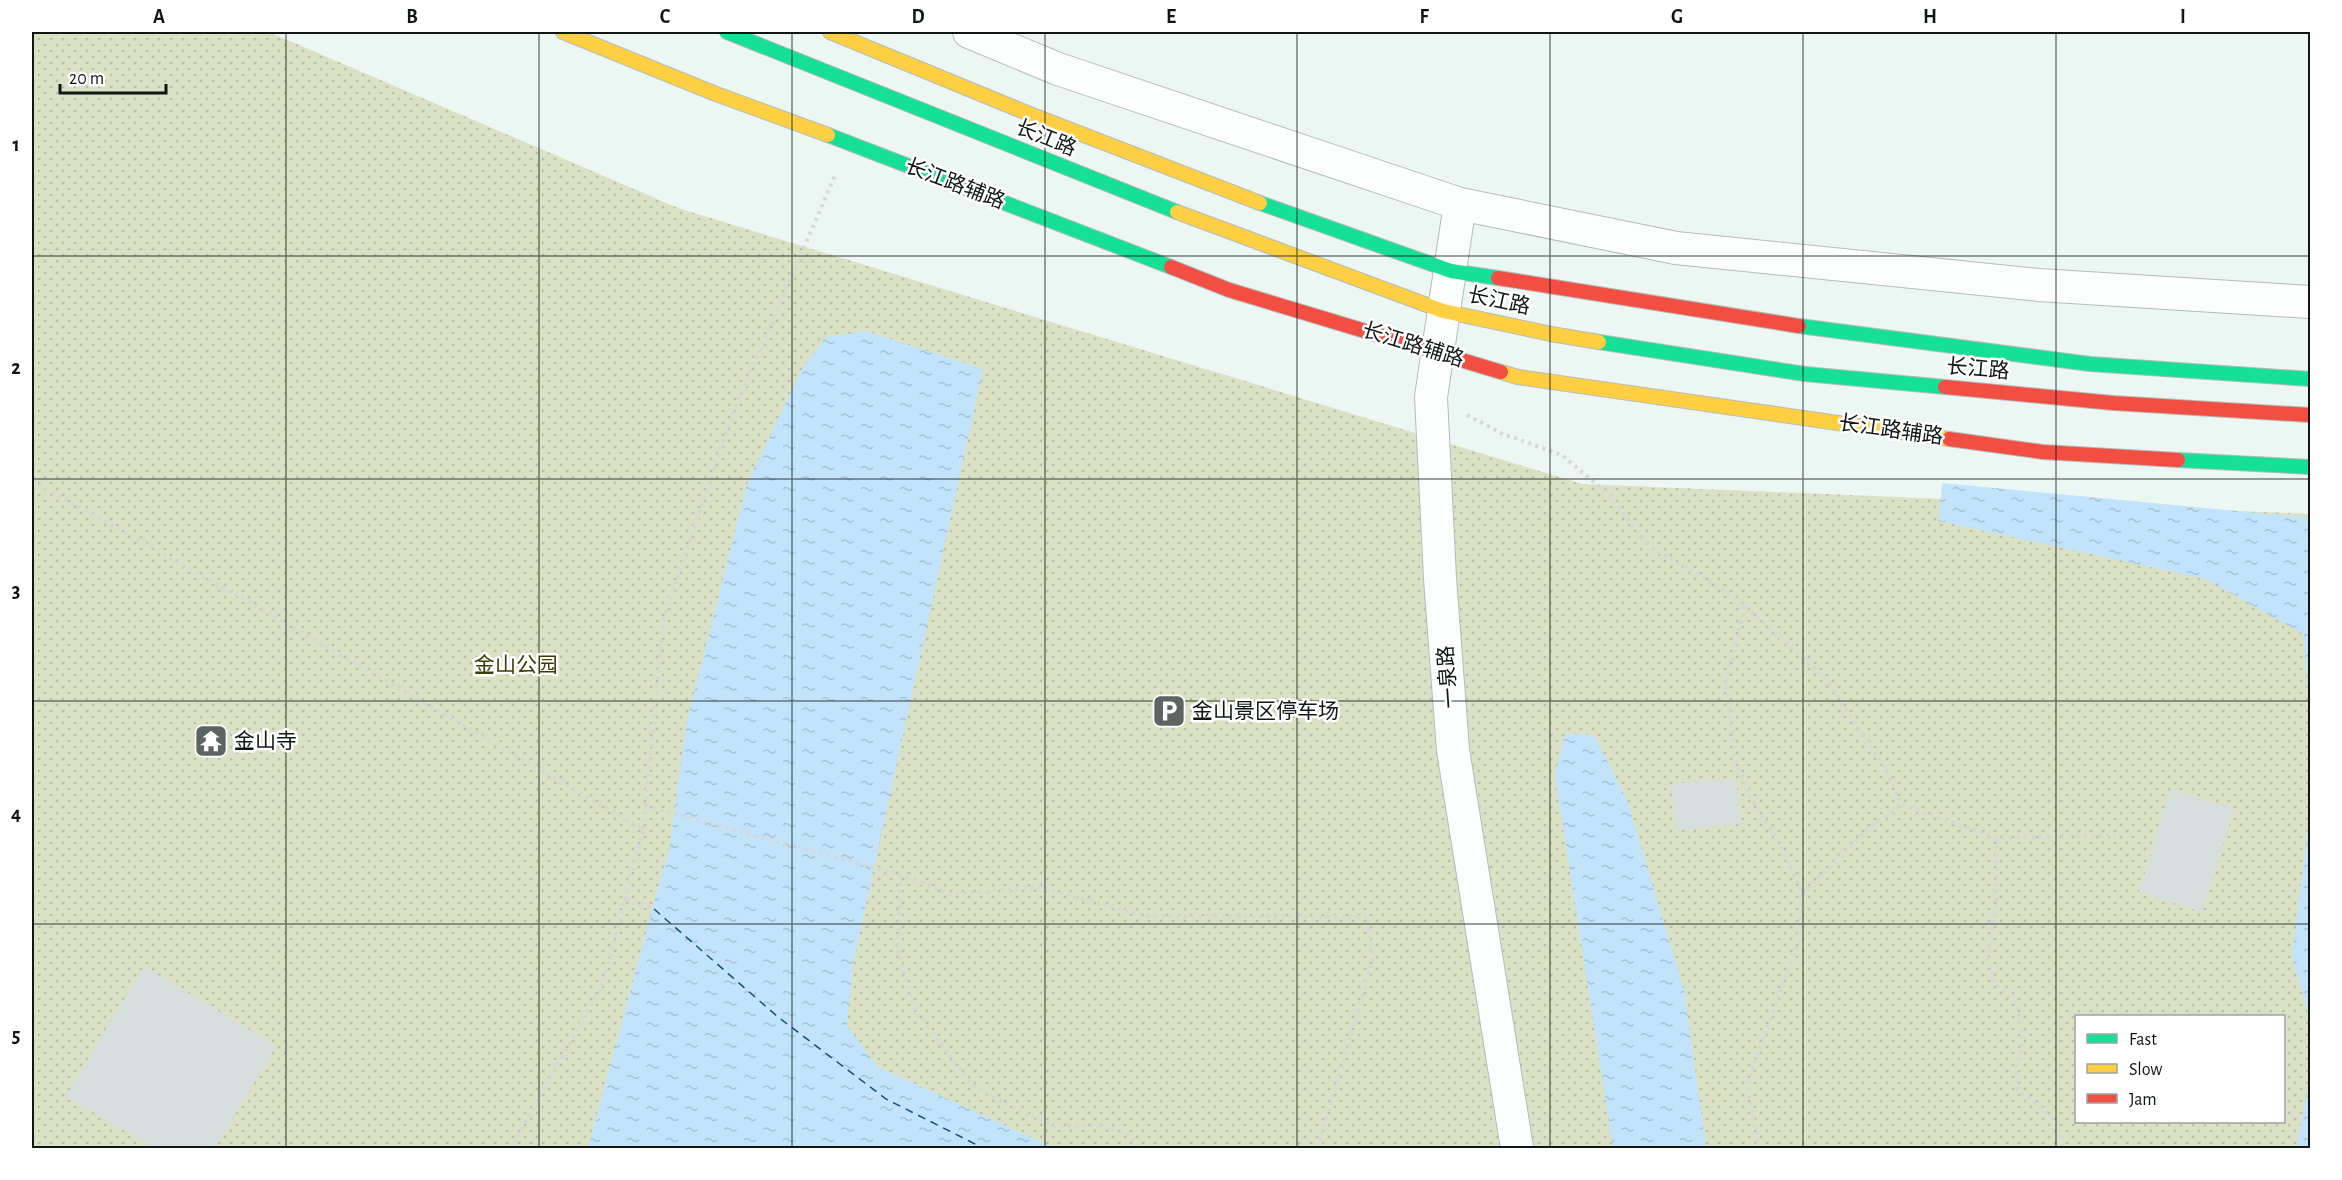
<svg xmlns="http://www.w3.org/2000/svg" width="2342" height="1180" font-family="'Alegreya Sans','Noto Sans SC',sans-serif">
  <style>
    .park { fill: url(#park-dots); fill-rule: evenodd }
    .water { fill: url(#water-ripples) }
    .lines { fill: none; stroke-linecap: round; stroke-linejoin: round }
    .ferry { stroke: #124f79; stroke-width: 1.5; stroke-dasharray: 8 6; stroke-linecap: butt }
    .building { fill: #d6dfde }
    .street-casing { stroke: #b4bcba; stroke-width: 34 }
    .fast-casing { stroke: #b4bcba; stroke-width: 16 }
    .slow-casing { stroke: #b4bcba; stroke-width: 16 }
    .jam-casing { stroke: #b4bcba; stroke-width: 16 }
    .path { stroke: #d6d8d8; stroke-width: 4; stroke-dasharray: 3 4.5; stroke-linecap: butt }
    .street { stroke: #fcfefd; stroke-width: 32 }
    .fast { stroke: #16e098; stroke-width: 14 }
    .slow { stroke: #ffcf43; stroke-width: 14 }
    .jam { stroke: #f24e42; stroke-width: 14 }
    .grid { fill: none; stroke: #0f1614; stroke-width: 1.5; stroke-opacity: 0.55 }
    .labels { text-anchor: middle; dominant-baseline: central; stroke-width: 5; stroke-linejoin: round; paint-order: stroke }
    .street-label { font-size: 21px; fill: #0f1614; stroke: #fff }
    .park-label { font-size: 21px; fill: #3c3c08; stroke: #fff }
    .poi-label { font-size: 21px; fill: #0f1614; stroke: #fff; text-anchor: start }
    .neatline { fill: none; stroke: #0f1614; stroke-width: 2 }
    .grid-label { font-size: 20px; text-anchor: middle; font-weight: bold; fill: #0f1614 }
  </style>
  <defs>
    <pattern id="park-dots" width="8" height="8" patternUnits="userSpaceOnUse" patternTransform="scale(1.5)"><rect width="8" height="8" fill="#dbe1c4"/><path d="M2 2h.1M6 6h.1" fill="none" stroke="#bbc0a8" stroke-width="1.8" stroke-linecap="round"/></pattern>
    <pattern id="water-ripples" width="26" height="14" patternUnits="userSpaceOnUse" patternTransform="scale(1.5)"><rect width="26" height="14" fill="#c1e3fc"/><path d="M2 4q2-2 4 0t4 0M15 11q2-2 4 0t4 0" fill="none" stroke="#a5c2d7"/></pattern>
  </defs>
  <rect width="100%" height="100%" fill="#ecf7f4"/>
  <path class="park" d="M32,32H269L678,208L1582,484L2310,514V1148H32ZM2076,1016H2284V1122H2076Z"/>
  <path class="water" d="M866,331L983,369L853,964L847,1026L878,1067L1054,1148H781L777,1146L775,1148H588L670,844L686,725L747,484L802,369L826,337Z
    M1942,483L2310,518V1020L2292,957L2309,822V702L2303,634L2206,579L1939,521Z
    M1565,734L1594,735L1627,800L1684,990L1706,1148H1613L1555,776Z
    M2310,1079V1148H2296Z"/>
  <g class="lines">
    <path class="ferry" d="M654,909L778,1017L886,1099L983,1148"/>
  </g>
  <path class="building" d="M1736,778L1741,824L1676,830L1671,784Z
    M2171,789L2234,809L2202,912L2139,892Z
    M144,966L276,1046L215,1148H153L66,1096Z"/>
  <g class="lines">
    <g class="street-casing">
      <path id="street" d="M969,32L1058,69L1460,204L1676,248L2039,285L2310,302
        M1460,204L1431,397L1440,578L1453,750L1517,1148"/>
    </g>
    <g class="fast-casing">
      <path id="fast" d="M727,32L1177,212
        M828,135L1171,267
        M1260,203L1451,271L1498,278
        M1799,326L2090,364L2310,379
        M1599,342L1805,374L1945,387
        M2178,460L2310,467"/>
    </g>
    <g class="slow-casing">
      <path id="slow" d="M563,32L716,94L828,135
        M830,32L1032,115L1260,203
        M1177,212L1443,311L1551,334L1599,342
        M1501,372L1518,377L1949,439"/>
    </g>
    <g class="jam-casing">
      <path id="jam" d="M1171,267L1229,290L1501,372
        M1498,278L1799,326
        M1945,387L2113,403L2310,415
        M1949,439L2043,452L2178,460"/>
    </g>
    <path class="path" d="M1467,415L1503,434L1562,455L1609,495L1648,546L1722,589L1745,606L1825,678L1882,763L1902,805L1997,838L2116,835
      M32,481L230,591L643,829L603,984L511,1148
      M1745,606L1726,682L1735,757L1750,797L1778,840L1802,894L1799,940L1747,1084L1758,1148
      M646,806L901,875L950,894L1039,887L1146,916L1368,917L1373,959L1318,1148
      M643,829L664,617L733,413L836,173
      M1997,838L1996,905L1988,957L1994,983L2017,1004L2024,1042L2016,1066L2018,1090C2038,1105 2063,1121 2063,1148
      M901,875L898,952L914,1009L972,1085L1028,1115L1055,1126L1099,1125L1129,1135L1138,1148
      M1802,894L1869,828L1902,805
      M625,900L654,909"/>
    <use href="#street" class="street"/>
    <use href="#fast" class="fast"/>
    <use href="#slow" class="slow"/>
    <use href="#jam" class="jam"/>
  </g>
  <path class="grid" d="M286,32V1148M539,32V1148M792,32V1148M1045,32V1148M1297,32V1148M1550,32V1148M1803,32V1148M2056,32V1148M32,256H2310M32,479H2310M32,701H2310M32,924H2310"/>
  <defs>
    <g id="parking-square" transform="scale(1.725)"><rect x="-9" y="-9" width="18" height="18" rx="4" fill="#5c6562" stroke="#fff"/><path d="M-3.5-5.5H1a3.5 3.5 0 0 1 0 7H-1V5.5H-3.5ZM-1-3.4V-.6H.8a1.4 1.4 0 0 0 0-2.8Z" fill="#fff"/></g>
    <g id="temple-square" transform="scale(1.725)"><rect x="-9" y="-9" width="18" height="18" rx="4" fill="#5c6562" stroke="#fff"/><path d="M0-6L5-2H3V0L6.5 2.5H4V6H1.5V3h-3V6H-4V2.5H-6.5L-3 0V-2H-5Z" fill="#fff"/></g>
  </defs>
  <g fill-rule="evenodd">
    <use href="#parking-square" x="1169" y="711"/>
    <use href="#temple-square" x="211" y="741"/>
  </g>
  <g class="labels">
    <g class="street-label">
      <text transform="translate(1046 138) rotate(22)">长江路</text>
      <text transform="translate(955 184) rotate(21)">长江路辅路</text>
      <text transform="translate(1499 301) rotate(12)">长江路</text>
      <text transform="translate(1413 345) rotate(17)">长江路辅路</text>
      <text transform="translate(1978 369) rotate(5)">长江路</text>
      <text transform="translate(1891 430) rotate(8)">长江路辅路</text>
      <text transform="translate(1448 677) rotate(-94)">一泉路</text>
    </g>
    <g class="park-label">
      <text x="516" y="665">金山公园</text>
    </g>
    <g class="poi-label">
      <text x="1192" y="711">金山景区停车场</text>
      <text x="234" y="741">金山寺</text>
    </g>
  </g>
  <rect width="2342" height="1180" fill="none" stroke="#ffffff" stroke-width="66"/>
  <rect x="2075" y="1015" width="210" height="108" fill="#ffffff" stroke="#9fa2a1" stroke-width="1.5"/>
  <rect x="2087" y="1034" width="30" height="9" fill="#16e098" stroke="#9fa2a1" stroke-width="1.5"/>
  <text x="2129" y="1045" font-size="18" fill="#0f1614">Fast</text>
  <rect x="2087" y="1064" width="30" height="9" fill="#ffcf43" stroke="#9fa2a1" stroke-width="1.5"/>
  <text x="2129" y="1075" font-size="18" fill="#0f1614">Slow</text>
  <rect x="2087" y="1094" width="30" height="9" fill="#f24e42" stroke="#9fa2a1" stroke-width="1.5"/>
  <text x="2129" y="1105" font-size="18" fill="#0f1614">Jam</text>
  <path d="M60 84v9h106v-9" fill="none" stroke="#0f1614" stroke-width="3"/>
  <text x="69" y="84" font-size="18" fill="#0f1614" stroke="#ffffff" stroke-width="4.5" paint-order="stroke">20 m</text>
  <rect x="33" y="33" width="2276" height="1114" class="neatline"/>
  <g class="grid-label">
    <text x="159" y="23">A</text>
    <text x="412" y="23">B</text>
    <text x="665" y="23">C</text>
    <text x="918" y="23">D</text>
    <text x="1171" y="23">E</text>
    <text x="1424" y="23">F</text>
    <text x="1677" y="23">G</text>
    <text x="1930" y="23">H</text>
    <text x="2183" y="23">I</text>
    <text x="16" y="151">1</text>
    <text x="16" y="374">2</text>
    <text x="16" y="597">3</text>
    <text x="16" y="820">4</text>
    <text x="16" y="1042">5</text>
  </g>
</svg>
